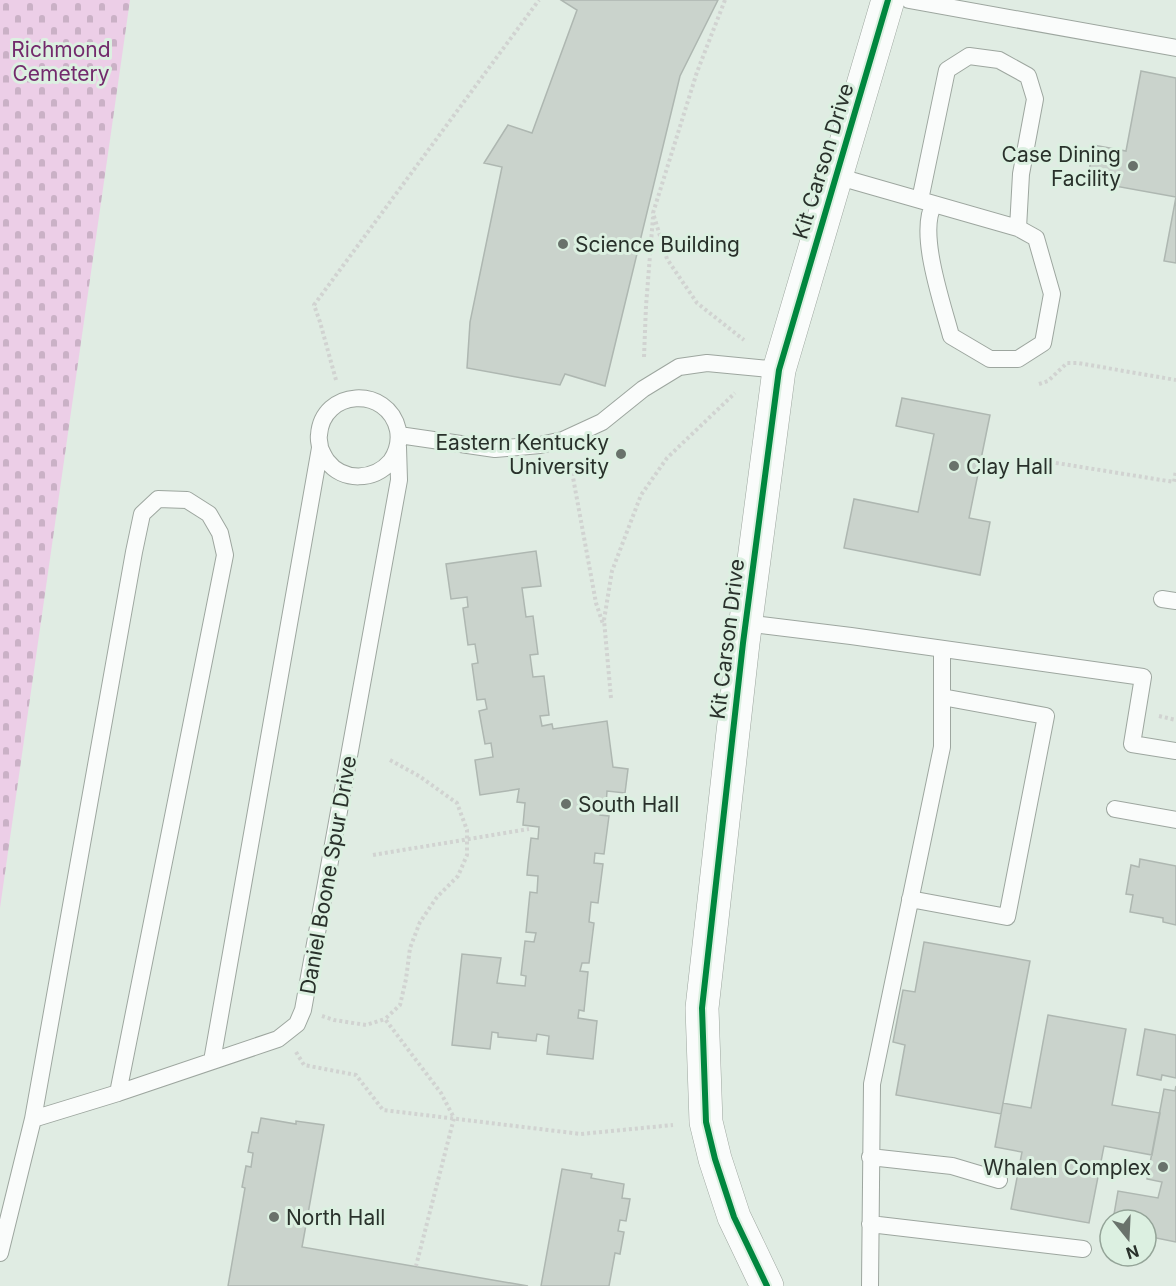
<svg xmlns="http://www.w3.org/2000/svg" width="1176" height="1286" font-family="Inter,sans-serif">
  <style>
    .cemetery { fill: url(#cemetery-stones) }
    .building { fill: #cad3cc; stroke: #aeb7b1; stroke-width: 1.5 }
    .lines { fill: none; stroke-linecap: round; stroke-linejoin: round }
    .lane-casing { stroke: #9da69f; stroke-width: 18 }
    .street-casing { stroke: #9da69f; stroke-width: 34 }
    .path { stroke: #d1d3d1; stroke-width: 4; stroke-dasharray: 3 3; stroke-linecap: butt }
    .lane { stroke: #fafcfb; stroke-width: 16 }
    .street { stroke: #fafcfb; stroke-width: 33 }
    .cycleway-casing { stroke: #dcf0e1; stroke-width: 10 }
    .cycleway { stroke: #00873e; stroke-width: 6 }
    .poi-dot { fill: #69726b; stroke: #dcf0e1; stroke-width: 2 }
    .labels { text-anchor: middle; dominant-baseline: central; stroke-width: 6; stroke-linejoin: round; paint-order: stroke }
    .park-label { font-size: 21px; fill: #732a6c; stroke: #dcf0e1 }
    .poi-label { font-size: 21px; fill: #29312b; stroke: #dcf0e1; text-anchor: start }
    .street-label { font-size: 21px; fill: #29312b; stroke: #dcf0e1 }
  </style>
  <defs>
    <pattern id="cemetery-stones" width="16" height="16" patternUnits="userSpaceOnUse" patternTransform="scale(1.5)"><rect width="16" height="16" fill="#eccee7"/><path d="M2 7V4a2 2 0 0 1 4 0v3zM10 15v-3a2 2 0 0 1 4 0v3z" fill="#cab1c6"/></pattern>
  </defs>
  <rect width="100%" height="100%" fill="#e0ece3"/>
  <path class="cemetery" d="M0,0H130L0,908Z"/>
  <path class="building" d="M561,0H718L680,76L605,386L565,374L560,385L467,368L470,322L502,167L484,163L508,125L532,133L577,10Z
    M1141,71L1176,78V263L1164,261L1176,197L1087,181L1094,145L1126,151Z
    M902,398L990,415L969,518L990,522L980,575L844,548L854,499L918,512L934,434L896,426Z
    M536,551L541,586L522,588L526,617L533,616L538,654L530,655L533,677L544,676L549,715L540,716L542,726L552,724L553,729L607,721L613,767L628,769L625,793L607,791L606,806H601L600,815L609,816L604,854L595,853L594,863L603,864L598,903L591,902L589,922L594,923L589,963H582L580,971L588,972L584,1011L579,1010L578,1018L597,1021L593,1059L547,1054L549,1036L537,1034L536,1041L498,1037V1033L492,1032L490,1049L452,1045L462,954L501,958L497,983L525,986L526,976L521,975L525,941L534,942L536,933L526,932L530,892L537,893L538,876L527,875L528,864L531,838L538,839L539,827L523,825L525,803L517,802L519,789L480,795L475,760L493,757L491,743L485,744L479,711L487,709L485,699L477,700L472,664L478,663L475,644L468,645L463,608L468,607L467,597L451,599L446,564Z
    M1140,859L1176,866V925L1163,922V918L1130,912L1133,895L1126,894L1131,865L1139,867Z
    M924,942L1030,961L1001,1114L896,1095L905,1045L893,1042L903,990L915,992Z
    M1048,1015L1126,1029L1112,1105L1160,1113L1152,1155L1104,1146L1089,1223L1011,1209L1022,1152L995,1147L1003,1103L1031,1108Z
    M1145,1029L1176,1035V1078L1162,1075L1161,1080L1137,1075Z
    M1176,1086V1242L1146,1236V1220H1113L1118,1191L1158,1198L1162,1182L1147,1179L1164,1089L1175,1091Z
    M261,1118L296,1124V1121L324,1125L302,1247L528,1286H228L245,1188L242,1187L246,1166L251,1167L253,1153L248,1152L252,1132L258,1133Z
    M562,1169L592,1174L591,1178L624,1184L622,1198L630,1199L626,1221L620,1220L618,1231L624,1232L620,1254L615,1253L609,1286H541Z"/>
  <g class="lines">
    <g class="lane-casing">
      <path id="lane" d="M909,0L1176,48
        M836,176L1018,228L1036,238L1052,294L1043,343L1018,359H990L951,336C943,305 917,232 934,204
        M920,200L947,70L969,56L999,60L1028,76L1035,99L1021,174L1018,228
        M399,435L495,449L540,445L563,440L602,422L643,389L679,367L707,363L779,370
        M1162,599L1176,601
        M745,623L851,636L1143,677L1132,744L1176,751
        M1115,809L1176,820
        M910,899L1007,917L1046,716L942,697
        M212,1061L320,448C320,444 318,439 319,435C322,389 388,385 398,430C400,441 397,452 391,461C374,481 343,482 327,461C324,457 322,452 320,448
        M33,1119L118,1093L278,1039L297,1024L303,1010L399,480L398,447
        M870,1157L952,1166L999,1180
        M870,1224L1083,1249
        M0,1253L33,1119L134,552L142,514L158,499L187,500L209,514L220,533L225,555L118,1093
        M870,1286L872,1084L942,747V649"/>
    </g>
    <g class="street-casing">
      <path id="street" d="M767,1286L734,1217L715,1159L706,1122L702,1008L743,643L779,370L888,0"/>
    </g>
    <path class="path" d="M725,0L697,72L653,213L667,259L697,303L744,340
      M644,357L646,306L653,217
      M336,380L320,322L314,305L539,0
      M1039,384L1048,381L1067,363H1078L1176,380
      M570,461L596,603L603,624
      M1044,461L1174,482L1176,470
      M611,698L604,620L612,571L641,495L667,458L735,393
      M1159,716L1176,720
      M390,760L419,776L457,803L467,830V855L458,876L437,897L420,922L410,948L406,979L400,1005L385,1019L441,1093L454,1118L416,1266
      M373,855L529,829
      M322,1016L334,1020L366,1025L385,1019
      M296,1052L304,1065L356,1075L383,1110L581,1134L673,1125"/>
    <use href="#lane" class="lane"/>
    <use href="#street" class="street"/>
    <g class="cycleway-casing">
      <path id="cycleway" d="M767,1286L734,1217L715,1159L706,1122L702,1008L743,643L779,370L888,0"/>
    </g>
    <use href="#cycleway" class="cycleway"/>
  </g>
  <g class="poi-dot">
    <circle cx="1133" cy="166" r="6"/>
    <circle cx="563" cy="244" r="6"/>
    <circle cx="621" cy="454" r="6"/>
    <circle cx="954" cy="466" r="6"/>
    <circle cx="566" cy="804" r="6"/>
    <circle cx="1163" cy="1167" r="6"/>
    <circle cx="274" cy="1217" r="6"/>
  </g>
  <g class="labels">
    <g class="park-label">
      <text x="61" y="49">Richmond<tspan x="61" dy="24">Cemetery</tspan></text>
    </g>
    <g class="poi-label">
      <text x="1121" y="154" text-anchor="end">Case Dining<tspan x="1121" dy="24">Facility</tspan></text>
      <text x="575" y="244">Science Building</text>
      <text x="609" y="442" text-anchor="end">Eastern Kentucky<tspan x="609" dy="24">University</tspan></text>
      <text x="966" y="466">Clay Hall</text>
      <text x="578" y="804">South Hall</text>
      <text x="1151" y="1167" text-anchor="end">Whalen Complex</text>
      <text x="286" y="1217">North Hall</text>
    </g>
    <g class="street-label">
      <text transform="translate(823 161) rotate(-73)">Kit Carson Drive</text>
      <text transform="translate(727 639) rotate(-83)">Kit Carson Drive</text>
      <text transform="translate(328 875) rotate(-80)">Daniel Boone Spur Drive</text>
    </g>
  </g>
  <g transform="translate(1128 1238) rotate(162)"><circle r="28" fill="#dcf0e1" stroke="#94a498" stroke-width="1.5"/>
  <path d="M0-4.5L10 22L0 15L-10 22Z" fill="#69726b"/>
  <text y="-9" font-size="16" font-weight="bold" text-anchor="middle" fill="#29312b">N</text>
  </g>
</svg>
